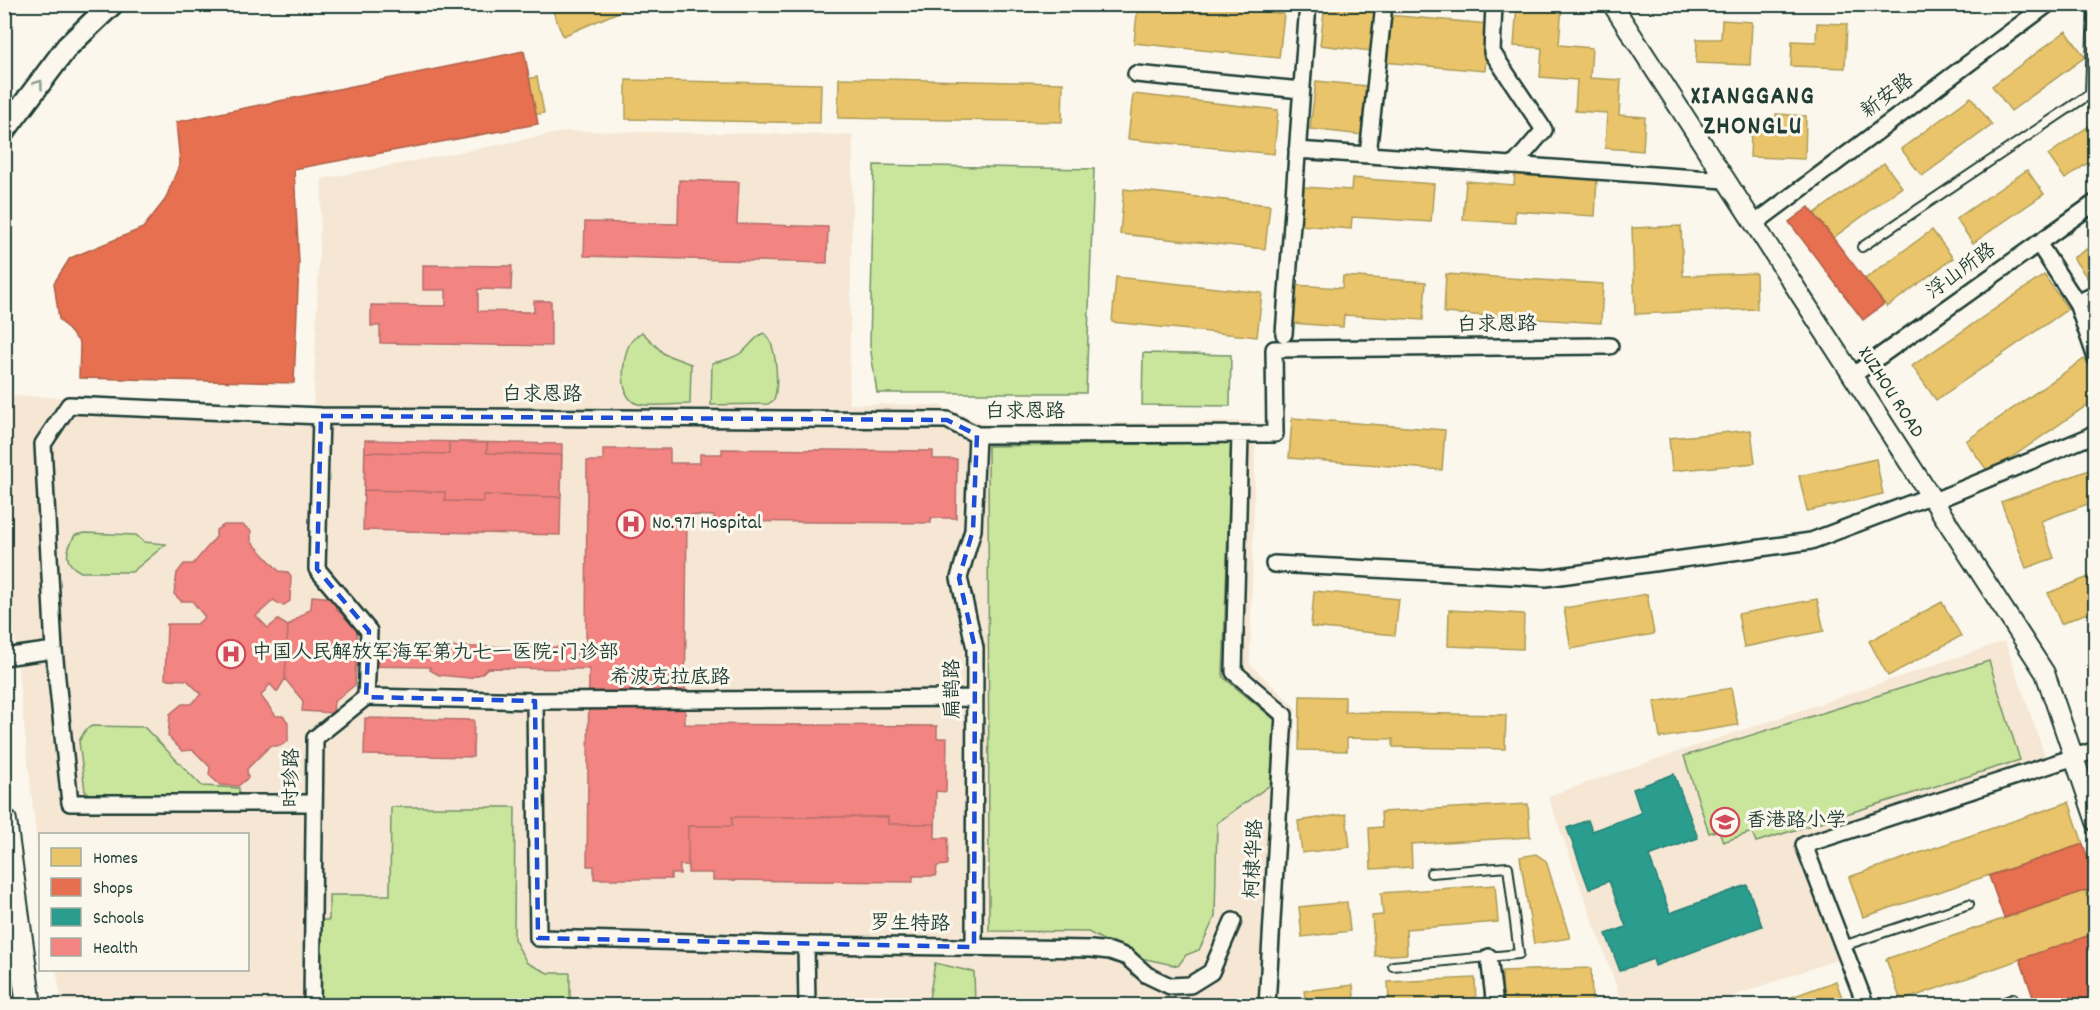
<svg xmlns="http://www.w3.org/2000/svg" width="2100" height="1010" font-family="Dekko,'LXGW WenKai TC',sans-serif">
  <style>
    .built { fill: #f6e7d4 }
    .green { fill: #cae59c; stroke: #749168; stroke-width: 1.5 }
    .homes { fill: #e9c46a; stroke: #ac9c5a; stroke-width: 1.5 }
    .shops { fill: #e76f51; stroke: #ab6048; stroke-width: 1.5 }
    .schools { fill: #2a9d8f; stroke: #278074; stroke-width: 1.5 }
    .health { fill: #f28482; stroke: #b36f6b; stroke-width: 1.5 }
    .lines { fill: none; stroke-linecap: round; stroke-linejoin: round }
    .service-casing { stroke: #1f3d34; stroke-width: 12 }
    .minor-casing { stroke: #1f3d34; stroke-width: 20 }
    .tertiary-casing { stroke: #1f3d34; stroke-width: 22 }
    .secondary-casing { stroke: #1f3d34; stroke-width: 26 }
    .primary-casing { stroke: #1f3d34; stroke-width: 28 }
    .service { stroke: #fbf7ec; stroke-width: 8 }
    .minor { stroke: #fbf7ec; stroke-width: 15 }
    .tertiary { stroke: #fbf7ec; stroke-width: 18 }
    .secondary { stroke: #fbf7ec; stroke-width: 21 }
    .primary { stroke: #fbf7ec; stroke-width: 24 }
    .oneway { stroke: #8d9a90 }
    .marked { fill: none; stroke: #1d4ed8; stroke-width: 4.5; stroke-dasharray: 12 8; stroke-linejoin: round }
    .labels { text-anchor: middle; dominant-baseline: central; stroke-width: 6; stroke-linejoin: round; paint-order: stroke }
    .street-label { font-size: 20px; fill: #1f3d34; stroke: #fbf7ec }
    .poi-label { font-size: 20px; fill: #1f3d34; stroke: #fbf7ec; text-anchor: start }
    .district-label { font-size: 26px; font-weight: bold; letter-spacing: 1.5px; fill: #1f3d34; stroke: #fbf7ec }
  </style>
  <rect width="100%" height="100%" fill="#fbf7ec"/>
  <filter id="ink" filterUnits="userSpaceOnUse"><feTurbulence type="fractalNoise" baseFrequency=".0167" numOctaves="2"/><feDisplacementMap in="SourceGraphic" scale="12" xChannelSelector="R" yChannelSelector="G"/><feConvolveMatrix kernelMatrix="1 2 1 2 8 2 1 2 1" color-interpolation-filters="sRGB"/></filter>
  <g filter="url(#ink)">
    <path class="built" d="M568,131L853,135L849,404L939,405L987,425L1256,421L1250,664L1296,708L1277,1005H62L56,970H248V834H40V874L13,622L4,395L313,408L322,179Z
      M2005,641L2050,770L1816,848L1856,953L1705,1006L1623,1005L1548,796Z"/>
    <path class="green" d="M874,165L1094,169L1086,393H877L870,345Z
      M642,332L664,354L691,364L690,404C677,404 650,407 638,404C618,399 622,359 629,345C632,339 636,336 642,332Z
      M764,333C777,343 779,385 774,400L768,404L711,405L712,363C722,361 732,359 741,353C750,347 754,337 764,333Z
      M1143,353L1231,355L1230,406L1142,405Z
      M1231,443L1223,677L1276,721L1270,785L1217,823L1215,917L1199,950L1186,955L1178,966L1136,957L1088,932L989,931L988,446Z
      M85,533L136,535L144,542L166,544L132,572H81C62,563 66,550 75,535Z
      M1989,661L2020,760L1756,842L1752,832L1723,842L1719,830L1709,833L1684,756Z
      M92,726L144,727L202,786L239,788V800L99,799L85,791L79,741L86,729Z
      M391,807H515L514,939L527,963L548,973H570V1005L320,1006V920H329V895H390Z
      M935,963L974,972L975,1005H928Z"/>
    <path class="homes" d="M550,4H637L563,36Z
      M1138,4H1196L1284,14L1279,58L1134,43Z
      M1325,4H1376L1371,51L1320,45Z
      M1517,4H1562L1559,45L1592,48L1590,78L1621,80L1619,115L1645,117L1643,151L1605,148L1607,113L1575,111L1577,80L1540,77L1542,48L1514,46Z
      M1387,15L1489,24L1485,71L1383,62Z
      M1722,20L1752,22L1750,65L1696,63L1697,39H1721Z
      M1817,23L1847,24L1845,68L1791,66L1792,41L1816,42Z
      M2066,31L2085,57L2011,111L1992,86Z
      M537,77L544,113L436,136L428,100Z
      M839,78L1063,83L1062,122L838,118Z
      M626,80L821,84L820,123L626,119Z
      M1316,81L1367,86L1362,135L1310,129Z
      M1133,94L1278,110L1274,154L1128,139Z
      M1971,97L1992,125L1922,176L1901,149Z
      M375,100L378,114L412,107L418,137L285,163L295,212L258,220L247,165L267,134L319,124L317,112Z
      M1776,114L1806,116L1805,159L1750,157L1751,132L1775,133Z
      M2096,121V157L2065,179L2048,155Z
      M1884,163L1902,187L1833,238L1814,214Z
      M2027,170L2044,194L1973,243L1956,219Z
      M1515,172L1597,178L1595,216L1515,211V223L1463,220L1466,181L1514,185Z
      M1352,178L1434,184L1431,222L1352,217L1351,229L1300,225L1303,187L1351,190Z
      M1124,189L1270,205L1265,249L1120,234Z
      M1681,226L1683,276L1756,273L1757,309L1635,314L1632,228Z
      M1932,230L1953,258L1887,307L1865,279Z
      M2096,243V290L2073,258Z
      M1446,274L1603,284L1601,323L1444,313Z
      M2044,275L2068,309L1936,400L1912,366Z
      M1343,276L1426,282L1423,320L1344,315L1343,327L1292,323L1295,285L1342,288Z
      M1116,277L1262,293L1257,337L1112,322Z
      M101,278L119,280L127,293V321L169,320V365H99V352H84V300L89,285Z
      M264,281H281L288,290V380H211V327L252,328V295L259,285Z
      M2084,359L2096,375V399L1989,473L1966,441Z
      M1292,418L1445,430L1442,470L1289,458Z
      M1751,430L1755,463L1672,471L1669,438Z
      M1876,459L1883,494L1807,511L1799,476Z
      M2092,469L2096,477V501L2041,521L2054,558L2026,568L2001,502Z
      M2096,574V609L2061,624L2048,593Z
      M1314,591L1399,599L1395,635L1311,627Z
      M1647,594L1654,634L1571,649L1564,608Z
      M1817,599L1824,631L1744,647L1738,614Z
      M1942,602L1961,636L1888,676L1869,641Z
      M1449,610L1524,614L1523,649L1448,646Z
      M1731,688L1738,725L1660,738L1654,702Z
      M1300,696L1345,697V712L1506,715L1505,749L1393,747V739L1347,738V751L1299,750Z
      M2069,802L2083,844L1863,917L1849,877Z
      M1528,804L1530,837L1411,844L1412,867L1371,869L1369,828L1382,827L1381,812Z
      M1346,814L1350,847L1302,853L1298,821Z
      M1536,854L1546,861L1570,938L1534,944L1520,857Z
      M1495,885L1498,922L1406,929L1407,954L1375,956L1372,916L1383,915L1381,893Z
      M2096,887V933L1901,1001L1886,959Z
      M1347,902L1350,931L1302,937L1299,907Z
      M1591,968L1592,1003L1503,1006L1502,971Z
      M1475,978L1476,1006H1383L1382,1002H1389L1388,982Z
      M1836,981L1845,1006H1767Z
      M1353,985L1355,1006H1306L1304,991Z
      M2096,1001V1006H2081Z"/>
    <path class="shops" d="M524,51L538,124L294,169L299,263L294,383L79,378L80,343L59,319L54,283L70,258L143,228L165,200L180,163L176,122Z
      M1809,207L1884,304L1863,320L1789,222Z
      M2083,844L2096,881V887L2004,918L1989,876Z
      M2096,933V1001L2081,1006H2036L2020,959Z"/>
    <path class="schools" d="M1674,774L1698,838L1649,856L1670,913L1747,885L1762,926L1655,966L1653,959L1620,971L1606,934L1626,927L1609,881L1589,889L1567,828L1588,820L1592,831L1641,813L1633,789Z"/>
    <path class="health" d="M679,180L739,182L737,224L828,227L827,263L584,256L585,222L678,224Z
      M423,265L512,266L511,290L478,289V311L534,312V301H551V346L380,343V326H371V305L446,306V290H423Z
      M365,440L562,444L560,535L363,530Z
      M449,442L487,443V453L562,455L561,497L483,495V502L445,501V492L364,490L365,452L449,454Z
      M603,449H670V463H700V454H722V449L933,451V459H957L956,518H931V523L714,521V516L687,515L685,724L937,726V738H947L946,792L936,791L935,838H948L947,865L937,866L936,876H913V882L713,880V873H688V865H680V874H671V879H594V866H587L589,669L488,668L481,674L469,678L439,675L430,670V667L356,666L355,685L334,702L333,713L302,711L303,701L285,679L277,692L270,684L261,696L276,716H283L288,722V741L280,746H270L247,769L248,778L238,786L220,785L209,775L210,767L193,750L182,751L168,736L170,714L182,704H191L201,694L187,680L165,679L167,624H197L205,617L192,601H181L174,594L177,573L184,564H193L216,537V530L224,525H243L251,531V541L279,571L288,572L291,576L290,601L284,605L278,604L274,600L256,616L268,628L278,620L288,626L311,608L312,596L337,598L336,609L357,628V647H586L587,461H603Z
      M312,596L337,598L336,609L357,628L355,685L334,702L333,713L302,711L303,701L285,679L288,626L311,608Z
      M365,718L474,720L473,757L364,755Z
      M732,817H888V824H935V838H948L947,865L937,866L936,876H913V882L713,880V873H688V826H732Z"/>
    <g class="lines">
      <g class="service-casing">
        <path id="service" d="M1862,247L2090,94L2093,4
          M1843,946L1969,904
          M1393,966L1519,954L1508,867L1431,873
          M1994,1006L2013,999"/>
      </g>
      <g class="minor-casing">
        <path id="minor" d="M1494,4L1492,52L1544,130L1514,165
          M1136,74L1301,90
          M1297,150L1725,180
          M1368,155L1384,4
          M1754,224L2048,4
          M2038,243L2077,303L2096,358
          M2077,303L2096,294
          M1284,334L1308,4
          M1852,376L2096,202
          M1240,434L1234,672L1284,715L1267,1006
          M1934,501L2086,438L2096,432
          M1274,564L1546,578L1811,541L1930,496
          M4,657L54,650
          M366,697L535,701L974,698
          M535,701L538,938L806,945L1091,949L1110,951L1127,957L1147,975L1170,986L1190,985L1211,972L1233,921
          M314,803H70L54,650L43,444L69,405L321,416L947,420L977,435L1275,434L1274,349L1610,346
          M806,945L807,1006
          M974,947L975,648L959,578L973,530L977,435
          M1489,957L1495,1006
          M312,1006L315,738L366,697L369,631L317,569L321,416
          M1866,1006L1804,845L2096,750"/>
      </g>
      <g class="tertiary-casing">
        <path id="tertiary" d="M1612,4L2045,673L2096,822"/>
      </g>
      <g class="secondary-casing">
        <path id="secondary" d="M4,131L67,47L112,4"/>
      </g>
      <g class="primary-casing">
        <path id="primary" d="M4,821L29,1006"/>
      </g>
      <use href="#service" class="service"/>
      <use href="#minor" class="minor"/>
      <use href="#tertiary" class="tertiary"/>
      <use href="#secondary" class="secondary"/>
      <use href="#primary" class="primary"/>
    </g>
    <defs><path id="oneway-chevron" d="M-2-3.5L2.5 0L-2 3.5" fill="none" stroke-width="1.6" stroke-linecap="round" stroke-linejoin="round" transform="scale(1.5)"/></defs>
    <use class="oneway" href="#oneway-chevron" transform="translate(39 84) rotate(-54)"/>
  </g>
  <path class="marked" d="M321,416L947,420L977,435L973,530L959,578L975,648L974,947L538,938L535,701L366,697L369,631L317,569Z"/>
  <defs>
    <g id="hospital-ring" transform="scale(1.5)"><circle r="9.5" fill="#fbf7ec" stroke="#d1495b" stroke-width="1.5"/><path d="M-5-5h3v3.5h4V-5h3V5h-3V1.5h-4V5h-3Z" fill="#d1495b"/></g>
    <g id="school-ring" transform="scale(1.5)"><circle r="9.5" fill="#fbf7ec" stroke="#d1495b" stroke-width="1.5"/><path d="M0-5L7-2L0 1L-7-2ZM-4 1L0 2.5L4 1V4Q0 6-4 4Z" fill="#d1495b"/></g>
  </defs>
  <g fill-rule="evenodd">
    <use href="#hospital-ring" x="631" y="524"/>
    <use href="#hospital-ring" x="231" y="654"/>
    <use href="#school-ring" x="1725" y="822"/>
  </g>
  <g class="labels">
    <g class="street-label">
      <text transform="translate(1888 97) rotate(-37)">新安路</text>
      <text transform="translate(1962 272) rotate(-36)">浮山所路</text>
      <text transform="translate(1497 326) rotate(-1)">白求恩路</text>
      <text transform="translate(1890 393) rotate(57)">XUZHOU ROAD</text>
      <text x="542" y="396">白求恩路</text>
      <text x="1025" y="413">白求恩路</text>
      <text x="670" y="679">希波克拉底路</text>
      <text transform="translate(954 689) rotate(-90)">扁鹊路</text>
      <text transform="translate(293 778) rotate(-89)">时珍路</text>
      <text transform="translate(1255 859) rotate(-87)">柯棣华路</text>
      <text transform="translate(910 925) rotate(1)">罗生特路</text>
    </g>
    <g class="poi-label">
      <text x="652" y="524">No.971 Hospital</text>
      <text x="252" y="654">中国人民解放军海军第九七一医院-门诊部</text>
      <text x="1746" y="822">香港路小学</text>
    </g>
    <g class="district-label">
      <text x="1753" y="97">XIANGGANG<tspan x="1753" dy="30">ZHONGLU</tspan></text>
    </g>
  </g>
  <rect width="2100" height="1010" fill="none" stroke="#fbf7ec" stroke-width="24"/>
  <rect x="12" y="12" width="2076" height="986" fill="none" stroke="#1f3d34" stroke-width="2" filter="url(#ink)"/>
  <rect x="39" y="833" width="210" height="138" fill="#fbf7ec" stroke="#a3ada2" stroke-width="1.5"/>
  <rect x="51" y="848" width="30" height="18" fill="#e9c46a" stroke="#a3ada2" stroke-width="1.5"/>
  <text x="93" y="863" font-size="18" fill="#1f3d34">Homes</text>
  <rect x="51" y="878" width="30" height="18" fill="#e76f51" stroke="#a3ada2" stroke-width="1.5"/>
  <text x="93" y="893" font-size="18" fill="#1f3d34">Shops</text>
  <rect x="51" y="908" width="30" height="18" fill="#2a9d8f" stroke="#a3ada2" stroke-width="1.5"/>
  <text x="93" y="923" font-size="18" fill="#1f3d34">Schools</text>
  <rect x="51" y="938" width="30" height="18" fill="#f28482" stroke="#a3ada2" stroke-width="1.5"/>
  <text x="93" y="953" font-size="18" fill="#1f3d34">Health</text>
</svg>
